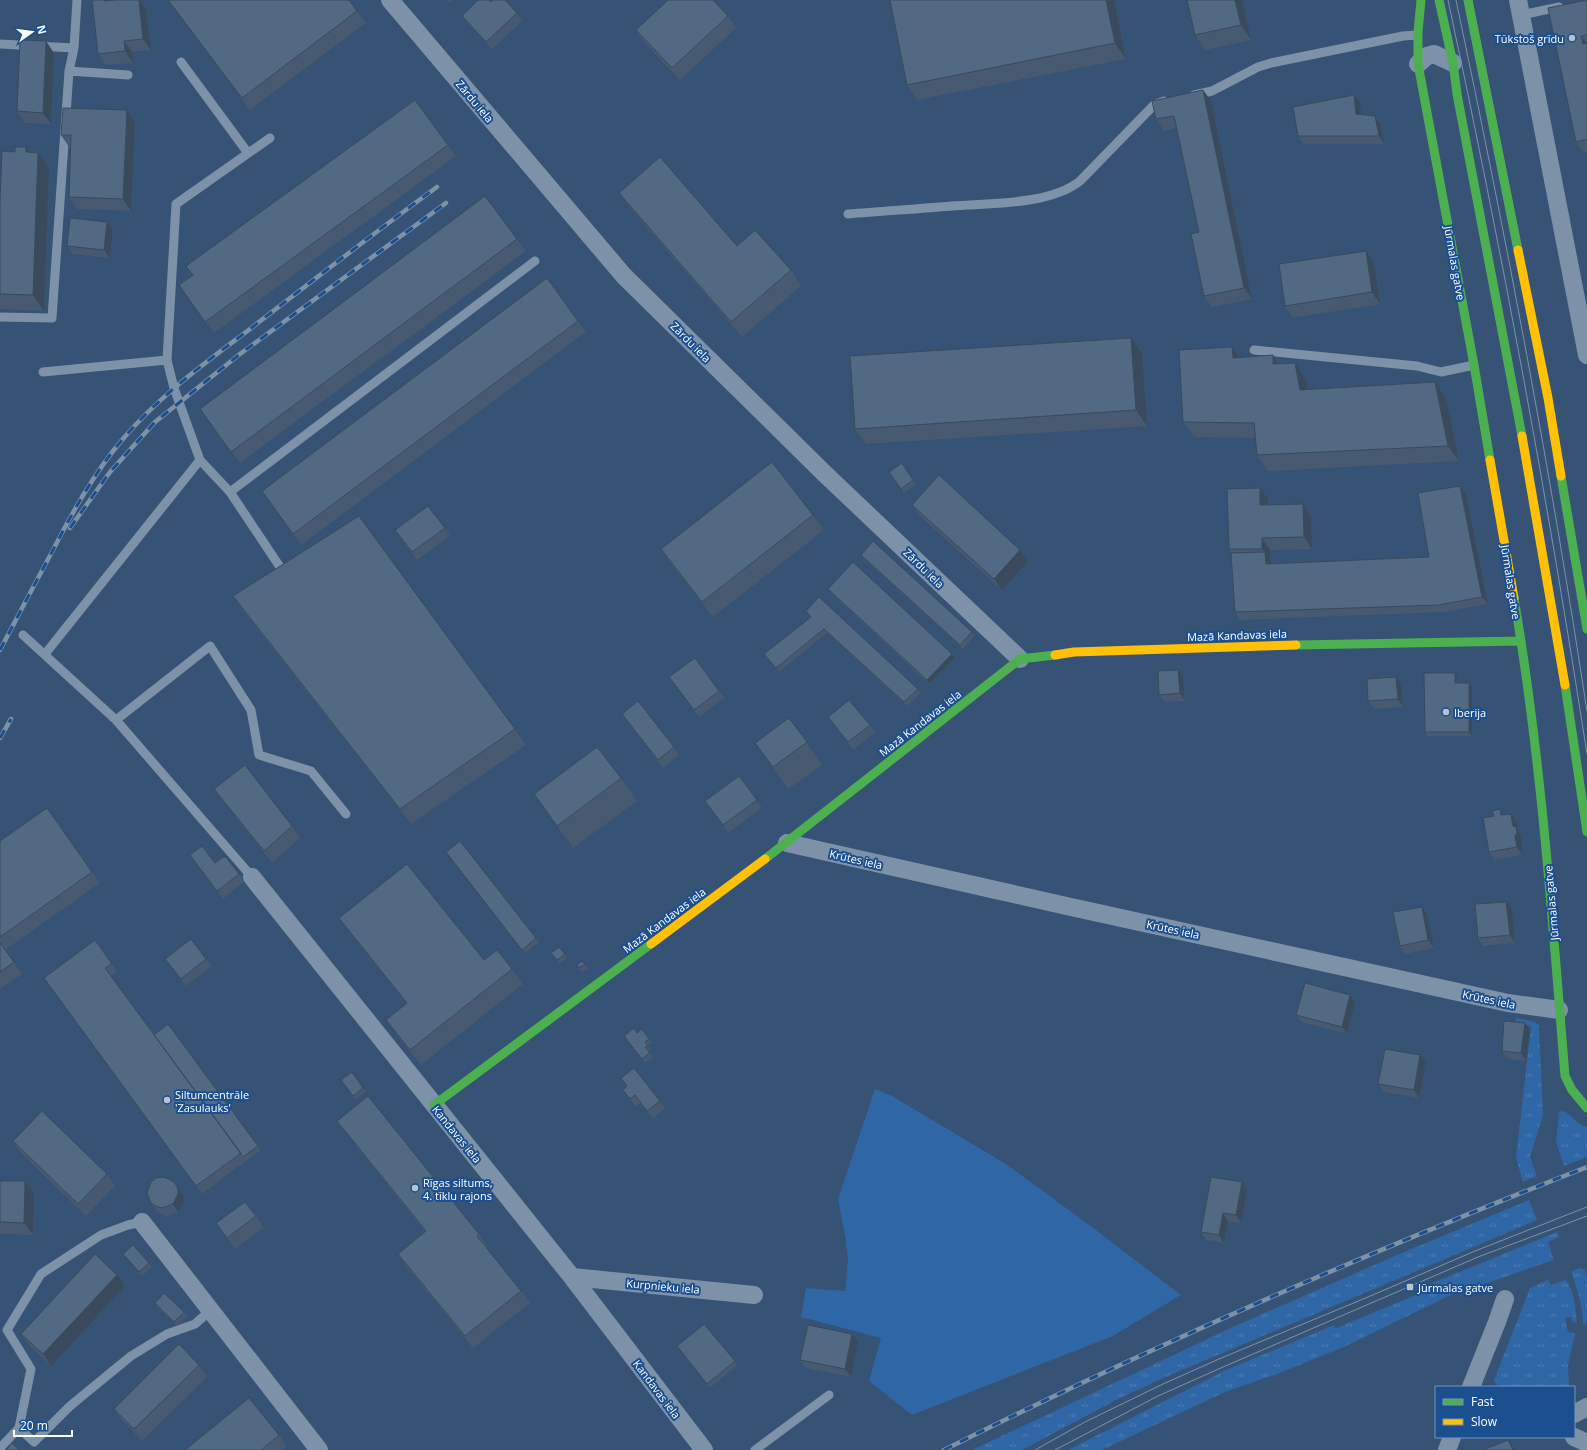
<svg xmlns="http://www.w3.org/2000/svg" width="1587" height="1450" font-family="'Open Sans',sans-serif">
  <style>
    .grass { fill: url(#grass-tufts) }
    .green { fill: #2f66a5 }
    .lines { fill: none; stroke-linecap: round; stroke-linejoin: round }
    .lane { stroke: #7d92a8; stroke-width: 9 }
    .street { stroke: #7d92a8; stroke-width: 18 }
    .fast { stroke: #4caf50; stroke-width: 9 }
    .slow { stroke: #ffc107; stroke-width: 9 }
    .tram { stroke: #7e92a7; stroke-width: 1 }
    .rail-casing { stroke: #7e92a7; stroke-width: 4.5 }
    .rail { stroke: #1b4f8f; stroke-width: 3; stroke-dasharray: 9; stroke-linecap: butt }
    .wall { fill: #475a72 }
    .shaded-wall { fill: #394a5c }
    .building { fill: #526984; stroke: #394a5c }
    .poi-dot { fill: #b9c2ce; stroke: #1b4f8f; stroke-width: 1.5 }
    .labels { text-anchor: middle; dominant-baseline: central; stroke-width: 4; stroke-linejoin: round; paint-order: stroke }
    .poi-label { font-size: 11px; fill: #fff; stroke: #1b4f8f; text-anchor: start }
    .street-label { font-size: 11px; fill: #fff; stroke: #1b4f8f }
  </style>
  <defs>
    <pattern id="grass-tufts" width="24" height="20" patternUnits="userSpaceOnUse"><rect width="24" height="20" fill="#2f66a5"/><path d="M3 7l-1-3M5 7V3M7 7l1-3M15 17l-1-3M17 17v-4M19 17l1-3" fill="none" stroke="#4e7db2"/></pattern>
  </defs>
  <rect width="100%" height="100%" fill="#365274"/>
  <path class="grass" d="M1516,1018L1535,1022L1539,1026L1543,1115L1530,1157L1537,1176L1523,1182L1516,1158L1531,1026L1515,1023Z
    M1559,1111L1566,1112L1582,1126L1587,1127V1157L1564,1166L1556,1142Z
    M1529,1200L1537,1220L1161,1379L1118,1399L1022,1450H972L1235,1326L1404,1252Z
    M1557,1232L1559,1237L1548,1242L1554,1260L1490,1282L1457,1292L1344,1347L1277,1374L1225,1392L1102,1450H1068L1226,1370L1334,1325L1336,1328L1416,1295L1420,1288Z
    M1579,1268L1585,1270L1587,1276V1320L1586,1325L1583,1324C1582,1303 1578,1292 1571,1272Z
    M1548,1280L1551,1285L1565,1280C1574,1286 1576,1312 1577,1322L1573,1323L1571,1317L1565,1318L1568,1332L1575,1333L1568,1366L1569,1387H1501L1496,1384L1494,1380L1530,1288Z"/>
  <path class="green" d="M875,1089L892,1096L1006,1164L1092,1227L1181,1295L1113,1336L912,1415L869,1381L881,1338L801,1317L806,1288L845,1291L848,1260L846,1241L838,1199Z"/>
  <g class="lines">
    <path class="lane" d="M1521,15L1559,7
      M0,44L74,48L69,71L52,318L0,317
      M74,48L77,0
      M181,62L248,153
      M69,71L128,75
      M1194,95L1212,91L1258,67L1271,63L1403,36L1417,35
      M848,214C883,211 918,209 952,206C990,203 1050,205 1080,181L1154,105L1164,101
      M1254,350L1417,366L1441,372L1474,365
      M167,360L176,204L270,138
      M43,372L167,360L174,388L200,460
      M230,492L535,261
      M23,635L116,720L252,877
      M45,654L200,460L230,492L284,573
      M116,720L210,646L251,710L259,755L311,771L346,814
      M19,1428L31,1369L7,1330L41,1274L101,1235L128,1225L142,1222
      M0,1448L19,1428L34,1442L70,1406L131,1356L167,1334L195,1324L211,1310
      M755,1450L829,1395"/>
    <path class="street" d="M390,0L624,276L826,475L1020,659
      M1518,0L1587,355
      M1418,64L1427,56L1434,54L1453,63
      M787,843L1071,907L1508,1003L1559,1010
      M252,877L572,1277L704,1450
      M142,1222L319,1450
      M572,1277L754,1295
      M1471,1387L1497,1322L1505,1299
      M1574,1414L1587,1407
      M1574,1437L1587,1443
      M1447,1450L1452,1437"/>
    <path class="fast" d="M1421,0L1418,32V64L1474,365L1490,460
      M1439,0L1453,63L1457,94L1522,436
      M1468,0L1518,250
      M1561,476L1587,629
      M1514,598C1541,756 1552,916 1565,1076L1572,1090L1587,1108
      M1296,645L1521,641
      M1565,685L1587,832
      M765,859L1020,659L1055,655
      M434,1105L651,944"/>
    <path class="slow" d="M1518,250L1548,398L1561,476
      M1522,436L1565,685
      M1490,460L1514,598
      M1055,655L1074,652L1296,645
      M651,944L765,859"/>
    <path class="tram" d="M1448,0C1502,250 1548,501 1587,754
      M1456,0C1506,236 1551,473 1587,711
      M1035,1450L1085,1422L1163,1384L1219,1359L1368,1297L1475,1251L1587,1207
      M1055,1450L1158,1396L1223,1367L1478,1257L1587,1216"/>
    <g class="rail-casing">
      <path id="rail" d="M70,528L110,472L155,422L240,354L446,203
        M0,650C17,618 34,585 52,552C72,513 94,473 122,440C159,396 205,363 250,329C312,281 374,233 437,187
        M0,738L11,719
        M944,1450C1153,1345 1369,1252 1587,1167"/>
    </g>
    <use href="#rail" class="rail"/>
  </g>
  <path class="wall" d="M116,0H140L146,9L151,50L132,52L133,63L106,65L98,54L111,1Z
    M168,0H349L366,23L250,110Z
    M448,0H453L450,3Z
    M890,0H1114L1126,59L917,100L907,85Z
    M1242,0L1251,40L1205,50L1195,35Z
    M1587,0V152L1584,153L1576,142L1548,8Z
    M491,2L517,13L522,21L492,49L467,23L462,16Z
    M728,16L736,28L680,80L644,42L636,30Z
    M54,53L51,124L25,123L17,111Z
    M1203,90L1211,101L1252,299L1212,307L1204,296L1199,232L1177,128L1164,131L1156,119Z
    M1360,103L1361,115L1380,124L1384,144H1304L1298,136Z
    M127,110L135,122L131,211L77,209L69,197L71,147H69L61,135Z
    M448,145L456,156L214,333L179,285L192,275L186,266Z
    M30,152L38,153L49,168L44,311L0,309V201Z
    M619,193L791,270L801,286L742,337L630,208Z
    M107,222L113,230L110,258L73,254L67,246Z
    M517,239L526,251L240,463L200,409Z
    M1366,251L1374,262L1380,304L1293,318L1285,306Z
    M578,321L586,332L301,545L262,491Z
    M1142,353L1147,426L866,444L855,429Z
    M1273,355L1279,364L1295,363L1306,379L1308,389L1435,382L1446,398L1459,461L1268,471L1257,455L1256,438L1194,437L1183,422L1239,358Z
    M902,463L916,484L904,493L889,472Z
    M1466,494L1488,604L1445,612L1240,620L1235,612L1231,553L1229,549L1268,499V505L1303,504L1311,516L1312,549L1270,550V564L1429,557Z
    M912,505L1020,550L1028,561L1002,590L920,516Z
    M813,515L824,530L713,617L671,564L661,549Z
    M445,528L450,536L417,560L395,530Z
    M861,555L972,632L974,636L963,649L864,559Z
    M828,589L952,654L955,658L929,684L831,593Z
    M233,596L515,729L526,745L411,824L244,612Z
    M806,611L918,689L921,693L907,706L827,633L779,672L764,654L811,617Z
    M1178,670L1183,677L1185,701L1165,702L1159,695Z
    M1455,673L1457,677V683L1472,687V736H1427L1425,732Z
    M669,677L719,691L725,698L699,717Z
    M1401,685L1403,707L1374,709L1368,701Z
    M622,714L674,747L679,755L663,768Z
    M828,717L870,725L875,733L853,750Z
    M789,718L822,765L788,789L755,743Z
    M739,776L762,808L728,833L705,801Z
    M621,778L637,801L573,848L534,794Z
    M214,789L292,826L300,838L272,863L222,800Z
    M47,808L100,883L5,950L22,974L0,989V841Z
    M1511,814L1516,821L1518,831L1521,835L1522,841L1521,843L1522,855L1495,860L1489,852L1504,815Z
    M190,855L215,863L239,874L244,882L223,899Z
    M449,856L536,938L539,942L525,953Z
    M1512,909L1515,943L1483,946L1478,938Z
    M1427,914L1434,948L1405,954L1400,946Z
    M339,918L484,960L512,969L523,984L421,1065L397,1035L386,1020L407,1004L350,933Z
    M95,940L117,971L111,976L154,1035L168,1024L261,1150L202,1194L44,978Z
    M559,947L567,958L560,964L551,953Z
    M165,959H206L212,966L186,986Z
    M582,961L588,968L582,972L577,965Z
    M1350,995L1355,1003L1347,1034L1302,1022L1296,1015Z
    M1525,1023L1530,1030L1526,1061L1508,1059L1502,1051Z
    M642,1029L652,1043L648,1046L650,1049L648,1051L653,1057L645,1063L626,1040Z
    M1420,1055L1426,1063L1419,1098L1384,1092L1378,1084Z
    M352,1072L366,1092L355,1100L341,1080Z
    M621,1078L660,1101L665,1108L653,1119L640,1103L636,1107L628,1097L623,1090L627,1086Z
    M337,1121L479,1234L487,1246L486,1247L521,1291L530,1303L473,1348L406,1266L398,1254L425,1232L345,1132Z
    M13,1141L107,1174L115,1186L86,1216L21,1153Z
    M0,1181L34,1193L33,1235L0,1234Z
    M1242,1182L1247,1190L1241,1223L1228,1221L1224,1243L1206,1240L1201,1232Z
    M180,1190L183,1196L184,1202L178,1212L167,1216L161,1214L157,1211L151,1203Z
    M256,1216L264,1228L235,1249L216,1223Z
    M123,1254L149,1263L152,1267L142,1276Z
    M117,1275L125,1286L51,1366L29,1345L21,1334Z
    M155,1303L184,1312L187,1316L177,1326L157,1307Z
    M852,1334L858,1342L851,1377L806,1368L800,1360Z
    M677,1346L735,1361L737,1365L710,1388Z
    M199,1365L207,1377L142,1441L122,1420L114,1409Z
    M279,1435L287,1447L283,1450H185Z"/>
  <path class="shaded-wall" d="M139,0H140L146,9L151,50L143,39Z
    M1106,0H1114L1126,59L1115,43Z
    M1235,0H1242L1251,40L1241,25Z
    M1581,36L1587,44H1583Z
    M46,41L54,53L51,124L43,113Z
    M124,41L132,52L133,63L125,51Z
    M1203,90L1211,101L1252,299L1244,288Z
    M1354,95L1360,103L1362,122L1356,114Z
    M127,110L135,122L131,211L123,199Z
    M1375,116L1380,124L1384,144L1379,136Z
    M26,147L37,162L26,152Z
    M38,153L49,168L44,311L33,295Z
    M107,222L113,230L110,258L104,250Z
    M1366,251L1374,262L1380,304L1372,292Z
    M1131,338L1142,353L1147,426L1136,410Z
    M1232,347L1243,363L1233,358Z
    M1273,355L1283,370L1273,364Z
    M1295,363L1306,379L1311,405L1300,390Z
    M1435,382L1446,398L1459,461L1448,446Z
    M1460,486L1466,494L1488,604L1482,597Z
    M1260,488L1268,499V517L1260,505Z
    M1303,504L1311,516L1312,549L1304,537Z
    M1262,538L1270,550L1271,572L1266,564L1265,553L1262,549Z
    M1020,550L1028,561L1002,590L994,579Z
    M952,654L955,658L929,684L927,680Z
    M1178,670L1183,677L1185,701L1180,693Z
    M1455,673L1457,677V687L1455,683Z
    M1396,677L1401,685L1403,707L1398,699Z
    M1469,683L1472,687V736L1469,732Z
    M1500,809L1505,817L1501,815Z
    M1511,814L1516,821L1518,831L1521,835L1522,841L1521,843L1522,855L1517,847Z
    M1506,902L1512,909L1515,943L1510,935Z
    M1422,907L1427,914L1434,948L1428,940Z
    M1350,995L1355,1003L1347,1034L1342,1027Z
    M1525,1023L1530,1030L1526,1061L1521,1053Z
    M1420,1055L1426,1063L1419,1098L1414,1090Z
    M25,1181L34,1193L33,1235L24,1223Z
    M1242,1182L1247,1190L1241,1223L1236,1215Z
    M175,1183L180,1190L183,1196L184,1202L178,1212L173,1204Z
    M1223,1213L1228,1221L1224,1243L1219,1235Z
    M117,1275L125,1286L51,1366L43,1354Z
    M852,1334L858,1342L851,1377L845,1369Z
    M1508,1440L1515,1450H1513Z"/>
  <path class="building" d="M92,0H104V1L116,0H139L143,39L124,41L125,51L98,54Z
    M168,0H349L357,11L242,98Z
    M478,0H489L491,2L492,0H505L517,13L486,42L462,16Z
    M668,0H713L728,16L672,68L636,30Z
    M890,0H1106L1115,43L907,85Z
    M1187,0H1235L1241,25L1195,35Z
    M1587,0V35L1581,36L1583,44L1587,43V139L1576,142L1548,8Z
    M20,40L46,41L43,113L17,111Z
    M1203,90L1244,288L1204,296L1191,234L1199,232L1174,116L1156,119L1152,101Z
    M1354,95L1356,114L1375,116L1379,136H1298L1293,107Z
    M415,100L448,145L205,322L179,285L193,275L186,266Z
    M63,108L127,110L123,199L69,197L71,135H61Z
    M15,147H26V152L38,153L33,295L0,294V201L2,151L15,152Z
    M660,157L737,246L755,230L791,270L731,322L619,193Z
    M485,196L517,239L231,452L200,409Z
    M70,218L107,222L104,250L67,246Z
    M1366,251L1372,292L1285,306L1279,264Z
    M547,278L578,321L293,534L262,491Z
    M1131,338L1136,410L855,429L850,356Z
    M1232,347L1233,358L1273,355V364L1295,363L1300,390L1435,382L1448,446L1257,455L1254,423L1183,422L1179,350Z
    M772,462L813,515L702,602L661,549Z
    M902,463L913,480L901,489L889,472Z
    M939,475L1020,550L994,579L912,505Z
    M1460,486L1482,597L1439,605L1235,612L1231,553L1265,552L1266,564L1429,557L1418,493Z
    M1260,488V505L1303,504L1304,537L1262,538V549H1229L1227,489Z
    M428,506L445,528L412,552L395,530Z
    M359,516L515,729L400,809L233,596Z
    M873,541L972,632L960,645L861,555Z
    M853,562L952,654L927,680L828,589Z
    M819,597L918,689L904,702L824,629L776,668L764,654L811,617L806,611Z
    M695,658L719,691L694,710L669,677Z
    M1178,670L1180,693L1159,695L1158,671Z
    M1424,673H1455V683H1469V732H1425Z
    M1396,677L1398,699L1368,701L1367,679Z
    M849,700L870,725L848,742L828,717Z
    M638,701L674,747L658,760L622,714Z
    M789,718L807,742L773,767L755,743Z
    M597,747L621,778L557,826L534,794Z
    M245,765L292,826L264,851L214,789Z
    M739,776L757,800L723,825L705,801Z
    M47,808L92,872L0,937V841Z
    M1500,809L1501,815L1511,814L1513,826L1516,827L1517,833L1515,836L1517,847L1489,852L1483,818L1494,816L1492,811Z
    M460,841L536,938L522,950L446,852Z
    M202,846L215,863L225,856L239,874L217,891L190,855Z
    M407,864L484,960L497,950L512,969L410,1050L386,1020L407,1003L339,918Z
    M1506,902L1510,935L1478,938L1475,904Z
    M1422,907L1428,940L1400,946L1393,912Z
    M191,939L206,959L181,979L165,959Z
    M95,940L112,964L105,968L241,1153L196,1186L44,978Z
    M0,943L14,962L0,972Z
    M559,947L565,954L557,960L551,953Z
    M582,961L585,964L579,968L577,965Z
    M1305,983L1350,995L1342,1027L1296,1015Z
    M1504,1021L1525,1023L1521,1053L1502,1051Z
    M168,1024L258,1146L243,1157L154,1035Z
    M634,1028L637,1033L642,1029L649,1039L645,1042L648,1046L645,1047L650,1053L642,1059L624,1036Z
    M1385,1049L1420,1055L1414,1090L1378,1084Z
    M634,1068L660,1101L647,1111L635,1095L630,1099L623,1090L627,1086L621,1078Z
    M352,1072L363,1088L353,1096L341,1080Z
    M368,1096L479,1234L477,1236L521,1291L465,1336L398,1254L426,1231L337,1121Z
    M42,1111L107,1174L78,1204L13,1141Z
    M163,1177L169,1179L175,1183L178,1189V1194L173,1204L162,1208L156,1206L151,1203L147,1193L151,1182L156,1178Z
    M1211,1177L1242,1182L1236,1215L1223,1213L1219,1235L1201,1232Z
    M0,1181H25L24,1223L0,1222Z
    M245,1202L256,1216L227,1238L216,1223Z
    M133,1245L149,1263L139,1272L123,1254Z
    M95,1254L117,1275L43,1354L21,1334Z
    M164,1293L184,1312L174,1322L155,1303Z
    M704,1324L735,1361L707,1384L677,1346Z
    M808,1325L852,1334L845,1369L800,1360Z
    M179,1344L199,1365L134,1429L114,1409Z
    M249,1398L279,1435L261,1450H185Z
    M1508,1440L1513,1450H1483Z
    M12,1443L19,1450H6Z"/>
  <g class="poi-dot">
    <circle cx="1572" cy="38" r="4"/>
    <circle cx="1446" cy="712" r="4"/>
    <circle cx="167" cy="1100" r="4"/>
    <circle cx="415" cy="1188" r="4"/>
    <rect x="1406" y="1283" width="8" height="8" rx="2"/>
  </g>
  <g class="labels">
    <g class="poi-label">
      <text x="1564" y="38" text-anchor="end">Tūkstoš grīdu</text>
      <text x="1454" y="712">Iberija</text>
      <text x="175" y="1094">Siltumcentrāle<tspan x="175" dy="13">'Zasulauks'</tspan></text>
      <text x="423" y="1182">Rīgas siltums,<tspan x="423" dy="13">4. tīklu rajons</tspan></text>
      <text x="1418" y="1287">Jūrmalas gatve</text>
    </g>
    <g class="street-label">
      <text transform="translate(475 101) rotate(50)">Zārdu iela</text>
      <text transform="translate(1455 263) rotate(80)">Jūrmalas gatve</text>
      <text transform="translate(691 342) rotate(45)">Zārdu iela</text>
      <text transform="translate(924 568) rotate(44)">Zārdu iela</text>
      <text transform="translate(1511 582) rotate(81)">Jūrmalas gatve</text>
      <text transform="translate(1237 635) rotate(-2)">Mazā Kandavas iela</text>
      <text transform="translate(920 723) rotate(-38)">Mazā Kandavas iela</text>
      <text transform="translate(856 859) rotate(13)">Krūtes iela</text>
      <text transform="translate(1551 903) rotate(-95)">Jūrmalas gatve</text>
      <text transform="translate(664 920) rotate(-37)">Mazā Kandavas iela</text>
      <text transform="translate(1173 929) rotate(12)">Krūtes iela</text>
      <text transform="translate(1489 999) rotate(12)">Krūtes iela</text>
      <text transform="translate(457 1134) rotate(51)">Kandavas iela</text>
      <text transform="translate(663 1286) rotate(5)">Kurpnieku iela</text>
      <text transform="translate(657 1389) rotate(53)">Kandavas iela</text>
    </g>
  </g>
  <rect x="1435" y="1386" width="140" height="52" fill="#1b4f8f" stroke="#7695bc"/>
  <rect x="1443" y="1399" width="20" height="6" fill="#4caf50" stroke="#7695bc"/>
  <text x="1471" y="1406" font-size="12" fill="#ffffff">Fast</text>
  <rect x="1443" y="1419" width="20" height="6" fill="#ffc107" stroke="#7695bc"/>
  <text x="1471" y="1426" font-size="12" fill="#ffffff">Slow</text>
  <g transform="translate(32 32) rotate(76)" stroke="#1b4f8f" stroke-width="3" paint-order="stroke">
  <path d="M0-3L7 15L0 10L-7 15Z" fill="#ffffff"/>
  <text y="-6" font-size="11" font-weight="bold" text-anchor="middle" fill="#ffffff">N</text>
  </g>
  <path d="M14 1430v6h58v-6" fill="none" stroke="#ffffff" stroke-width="2"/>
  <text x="20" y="1430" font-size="12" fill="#ffffff" stroke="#1b4f8f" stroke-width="3" paint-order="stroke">20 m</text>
</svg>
